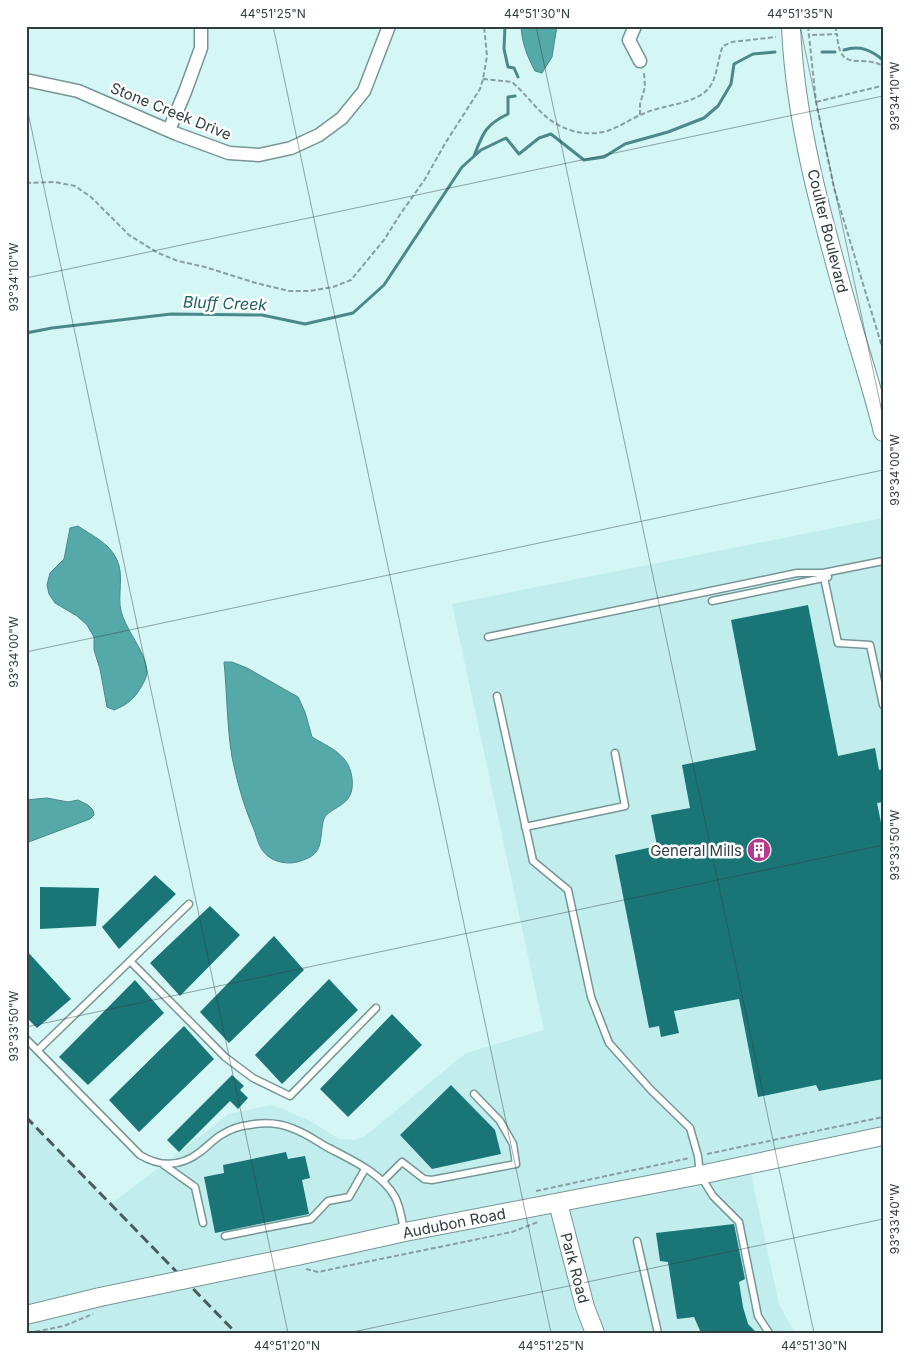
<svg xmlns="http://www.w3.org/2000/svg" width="909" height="1359" font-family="Inter,sans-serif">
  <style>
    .built { fill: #c1eeed }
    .water { fill: #56a9a9; stroke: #4b8989 }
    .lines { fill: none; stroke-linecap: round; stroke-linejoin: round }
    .stream { stroke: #4b8989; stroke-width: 3 }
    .building { fill: #1a7576 }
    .lane-casing { stroke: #769696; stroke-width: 9 }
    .street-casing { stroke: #769696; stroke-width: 15 }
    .secondary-casing { stroke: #769696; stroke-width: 20 }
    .path { stroke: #87a09f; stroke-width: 2; stroke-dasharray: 5 2.5; stroke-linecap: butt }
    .lane { stroke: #fff; stroke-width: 6 }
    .street { stroke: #fff; stroke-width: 12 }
    .secondary { stroke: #fff; stroke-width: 18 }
    .rail { stroke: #4b5b5b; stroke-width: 3; stroke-dasharray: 10 5; stroke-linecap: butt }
    .secondary-bridge-casing { stroke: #769696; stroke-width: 20; stroke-linecap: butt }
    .secondary-bridge { stroke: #fff; stroke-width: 18 }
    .ticks { fill: none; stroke: #313e3e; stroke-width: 1; stroke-opacity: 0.45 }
    .labels { text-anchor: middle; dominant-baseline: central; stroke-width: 5; stroke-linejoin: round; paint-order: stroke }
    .street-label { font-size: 15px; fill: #313e3e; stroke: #fff }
    .poi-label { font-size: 15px; fill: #313e3e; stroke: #fff; text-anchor: end }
    .water-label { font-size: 16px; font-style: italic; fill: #1c6161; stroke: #fff }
    .neatline { fill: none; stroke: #313e3e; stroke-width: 2 }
    .ticks-label { font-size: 12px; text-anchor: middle; fill: #313e3e }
  </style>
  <rect width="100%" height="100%" fill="#d4f6f5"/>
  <path class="built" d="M883,518V1136L749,1165L779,1304L795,1333H26V1117L111,1204L229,1114L271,1105L283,1109L312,1122L339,1139L354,1140L365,1136L466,1053L544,1030L452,604Z"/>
  <path class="water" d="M521,26H557L552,57L542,73L535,71C527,56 522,43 521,26Z
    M78,526C91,535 109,543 116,558C125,574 117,595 121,611C126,631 145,650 147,671C147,678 142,686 138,692C132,701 124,706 114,710L107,707L100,669L94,650V637L87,625L77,616L55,603L49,594L47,585L50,573L64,559L70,528Z
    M224,662H232L247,668L298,697L305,712L312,737C330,748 349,754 352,778C356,810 326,805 323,822C319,844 324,855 297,862C285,865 270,861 263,851C258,845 256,834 253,827C243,804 237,781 232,757C227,728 227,692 224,662Z
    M47,798L68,802L78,800L88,805L93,810L94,815L90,819L26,843V800Z"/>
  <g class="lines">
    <path class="stream" d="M505,26L504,49L508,67L514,68L518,77
      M844,50C860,45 871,50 883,60
      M822,52H835
      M474,156C483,133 485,125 508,114V97L515,96
      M26,333L52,328L171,314L262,315L305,324L353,313L384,285L462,167L481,150L506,138L519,154L539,138L551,134L584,160L604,157L625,144L668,132L704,118L718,106L731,84L734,64L753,54L775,52"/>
  </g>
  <path class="building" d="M808,605L838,756L875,748L879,770L883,769V802L877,803L883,832V1079L819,1091L816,1085L758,1097L739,999L674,1011L679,1033L661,1037L659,1026L649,1028L615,855L657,846L651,815L690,808L682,765L756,750L731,620Z
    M155,875L176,894L119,949L102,927Z
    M40,887L99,888L96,926L40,929Z
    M210,906L240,935L180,996L150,963Z
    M274,936L304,970L229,1043L200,1012Z
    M26,950L71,999L37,1028L26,1017Z
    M329,979L358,1010L282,1084L255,1055Z
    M135,980L164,1013L88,1085L59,1057Z
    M392,1014L422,1045L348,1117L320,1089Z
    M184,1026L214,1059L139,1132L109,1100Z
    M232,1075L244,1086L240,1090L248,1098L238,1109L230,1101L179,1152L167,1140Z
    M451,1085L495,1130L501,1154L432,1169L400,1135Z
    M286,1152L288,1159L305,1156L310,1178L302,1180L309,1214L215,1233L204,1177L224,1173L223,1165Z
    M734,1224L745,1279L739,1282L743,1307L748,1324L757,1333H701L694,1317L677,1319L668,1262L660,1261L656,1233Z"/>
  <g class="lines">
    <g class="lane-casing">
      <path id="lane" d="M883,561L823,573L838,643L870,645L883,705
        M712,601L828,577
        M488,637L797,573H823
        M497,696L533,861L568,890L591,997L609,1043L651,1090L690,1128L698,1156L700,1175L713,1196L739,1222L758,1316L769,1333
        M525,827L625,806L615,753
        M130,961L225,1057L253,1078L290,1096L376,1008
        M26,1039L140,1155C160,1167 181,1167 200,1152C207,1147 213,1140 221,1135C229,1130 239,1126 249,1125C264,1122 280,1123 294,1129C305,1133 315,1140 325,1146C349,1159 381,1172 395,1197C400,1206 402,1220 404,1230
        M38,1050L189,904
        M164,1165L195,1187L203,1223
        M383,1181L402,1162L424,1179L432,1180L516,1164L513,1144L500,1121L474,1094
        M225,1236L311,1219L328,1201L349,1197L365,1169
        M637,1241L658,1333"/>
    </g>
    <g class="street-casing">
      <path id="street" d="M635,26L629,40L640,61
        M26,80L78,91L177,134L229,153L259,155L291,148L319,135L342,118L364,91L389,26
        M169,130L185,92L201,48V26"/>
    </g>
    <g class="secondary-casing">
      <path id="secondary" d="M791,26C795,129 827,235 855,334C865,367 875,399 883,432
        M558,1203L585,1307L595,1333
        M297,1256L405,1232L700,1175L883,1136
        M26,1315L100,1297"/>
    </g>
    <path class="path" d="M808,26L816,102L834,188L883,350
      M835,26L837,34
      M812,35L837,34C840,75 859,53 883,66
      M483,79L512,82C534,101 542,122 573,131C584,134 596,134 607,131C620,127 632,118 645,113C663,105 695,104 708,89C718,78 717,59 723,46L732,42L776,37
      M816,102L881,86L883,84
      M640,115V104L645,87L644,73
      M26,183L55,182L75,186L91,197L129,235L158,253L178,261L205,267L256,283L289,291H309L333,287L351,280L384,240L399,216L425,179L446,142L480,89L483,79L487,56L484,26
      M707,1154L883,1117
      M536,1191L690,1158
      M306,1269L318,1272L337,1268L512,1232L538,1222
      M28,1333L64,1326L93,1314"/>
    <use href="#lane" class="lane"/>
    <use href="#street" class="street"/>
    <use href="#secondary" class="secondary"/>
    <path class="rail" d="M26,1117L236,1333"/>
    <g class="secondary-bridge-casing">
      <path id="secondary-bridge" d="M100,1297L297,1256"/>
    </g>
    <use href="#secondary-bridge" class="secondary-bridge"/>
  </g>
  <path class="ticks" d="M273,26L551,1333M536,26L814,1333M800,26L883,417M26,103L288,1333M26,278L883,96M26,652L883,470M26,1027L883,845M348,1333L883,1219"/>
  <defs>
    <g id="building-disc" transform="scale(1.25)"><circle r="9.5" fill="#b43b8f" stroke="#fff"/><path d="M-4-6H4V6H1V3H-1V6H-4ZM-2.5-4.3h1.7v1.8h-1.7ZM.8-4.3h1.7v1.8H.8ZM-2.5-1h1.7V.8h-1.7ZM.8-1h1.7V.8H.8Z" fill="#fff"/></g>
  </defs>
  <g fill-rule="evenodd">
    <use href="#building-disc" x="759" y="850"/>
  </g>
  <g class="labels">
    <g class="street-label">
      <text transform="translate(171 111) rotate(22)">Stone Creek Drive</text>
      <text transform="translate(828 231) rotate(76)">Coulter Boulevard</text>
      <text transform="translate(454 1223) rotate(-11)">Audubon Road</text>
      <text transform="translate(575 1268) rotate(75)">Park Road</text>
    </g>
    <g class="poi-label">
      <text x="742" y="850">General Mills</text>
    </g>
    <g class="water-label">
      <text transform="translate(225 303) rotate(2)">Bluff Creek</text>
    </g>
  </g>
  <rect width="909" height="1359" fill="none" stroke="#ffffff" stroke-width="55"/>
  <rect x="28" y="28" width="854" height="1304" class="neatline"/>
  <g class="ticks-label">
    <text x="273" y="18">44°51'25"N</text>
    <text x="537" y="18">44°51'30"N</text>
    <text x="800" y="18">44°51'35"N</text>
    <text transform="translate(895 96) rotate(-90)" y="4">93°34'10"W</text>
    <text transform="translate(14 277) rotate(-90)" y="4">93°34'10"W</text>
    <text transform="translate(895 470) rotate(-90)" y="4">93°34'00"W</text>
    <text transform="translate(14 652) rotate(-90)" y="4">93°34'00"W</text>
    <text transform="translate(895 845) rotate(-90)" y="4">93°33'50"W</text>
    <text transform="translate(14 1026) rotate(-90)" y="4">93°33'50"W</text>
    <text transform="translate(895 1219) rotate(-90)" y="4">93°33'40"W</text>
    <text x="287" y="1350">44°51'20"N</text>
    <text x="551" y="1350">44°51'25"N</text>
    <text x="814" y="1350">44°51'30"N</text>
  </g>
</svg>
